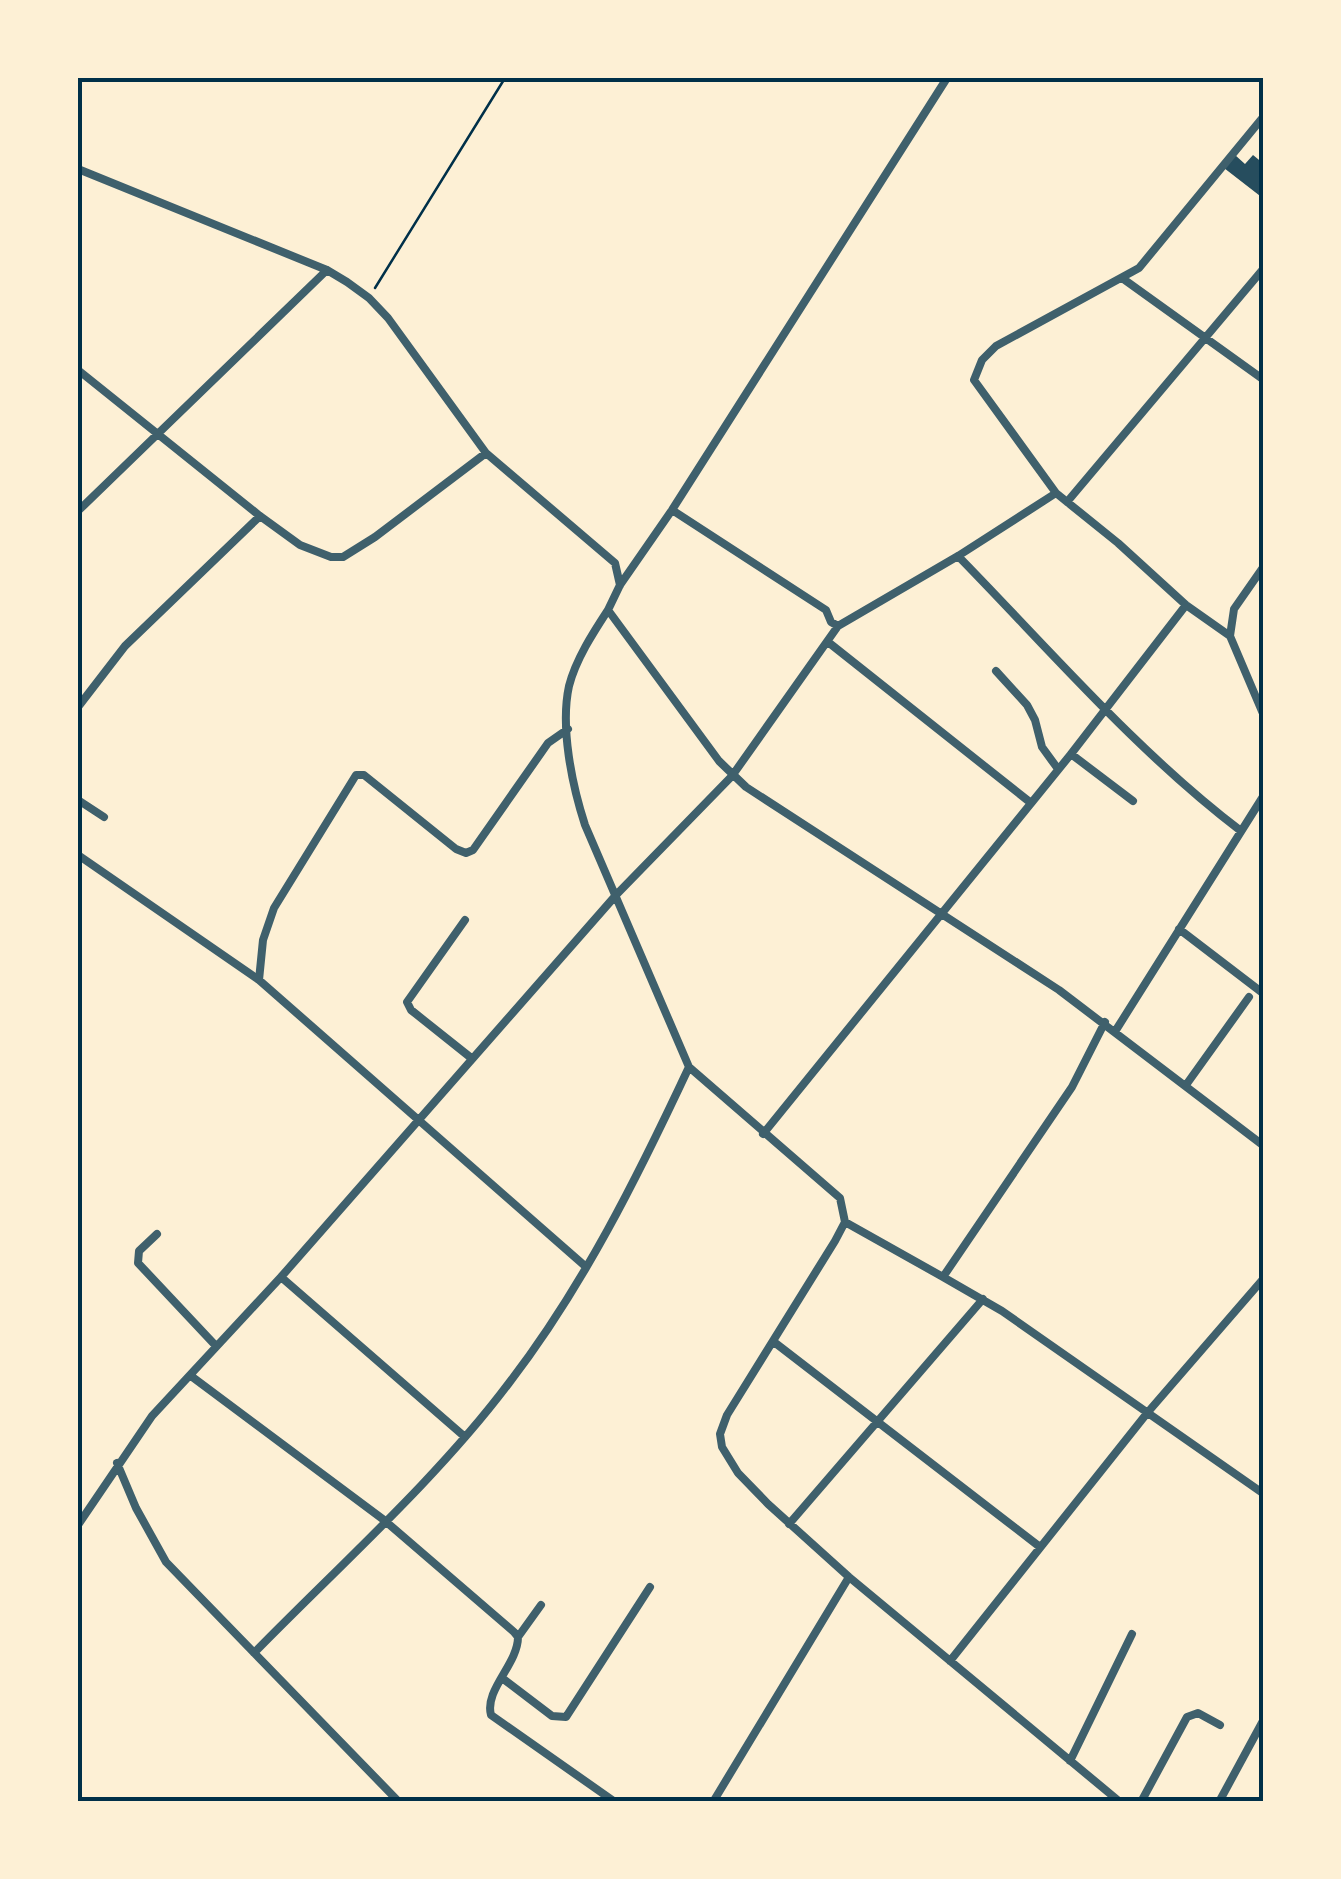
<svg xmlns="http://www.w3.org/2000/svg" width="1341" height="1879" font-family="Commissioner,sans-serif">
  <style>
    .building { fill: #264d5e }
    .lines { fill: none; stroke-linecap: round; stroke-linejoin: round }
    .path { stroke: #003049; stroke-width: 2.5 }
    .minor { stroke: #3f606c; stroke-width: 8 }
    .neatline { fill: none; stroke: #003049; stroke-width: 4 }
  </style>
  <rect width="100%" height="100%" fill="#fdf0d5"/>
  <path class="building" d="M1235,155L1245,164L1253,155L1264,164V199L1224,168Z"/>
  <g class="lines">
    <path class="path" d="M375,288L505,78"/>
    <path class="minor" d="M78,169L327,270L347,282L369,298L388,318L486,453L615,563L620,585
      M1122,278L1264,380
      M78,370L260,516L300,545L331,557H343L375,537L486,453
      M1067,502L1264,268
      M672,510L826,610L831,622L838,626L958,556L1056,493
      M78,511L327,270
      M958,556C1049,649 1137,752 1241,831
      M1264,566L1234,609L1230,636L1264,716
      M608,610L620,585L672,510L947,78
      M1230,636L1186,605L1118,543L1056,493L974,380L982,360L996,346L1139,268L1264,116
      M828,642L1031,803
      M996,671L1027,705L1035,720L1042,747L1058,769
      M78,707L125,646L260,516
      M1071,754L1133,801
      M78,800L104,817
      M78,855L259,980L585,1266
      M465,920L407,1002L411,1010L470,1057
      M1179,929L1264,994
      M259,980L263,940L274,908L356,775H364L456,849L466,853L473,850L548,743L568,729
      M1105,1022L1072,1087L943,1277L1002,1311L1264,1494
      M1116,1030L1264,795
      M1186,1085L1249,997
      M763,1134L1071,754L1186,605
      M845,1222L943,1277
      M157,1234L139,1251L138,1263L216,1346
      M281,1277L465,1437
      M774,1342L1040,1547
      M191,1376L384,1520L514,1632L518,1637C518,1664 484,1690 491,1715L615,1802
      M117,1463L136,1508L166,1562L399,1802
      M789,1524L983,1299
      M78,1525L152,1416L281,1277L617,894L732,776L838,626
      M518,1637L541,1605
      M254,1653C338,1567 437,1479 509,1383C583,1287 638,1176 689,1067
      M950,1661L1148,1412L1264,1278
      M502,1678L552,1716L566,1717L650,1587
      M1070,1761L1132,1634
      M713,1802L849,1577
      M1120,1802L849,1577L768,1504L738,1473L722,1447L720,1434L727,1415L835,1241L845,1222L840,1198L689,1067L585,825C572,785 560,727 569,686C576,659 593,633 608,610L719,761L746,787L1059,990L1264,1146
      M1141,1802L1187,1717L1198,1713L1220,1725
      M1219,1802L1264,1719"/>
  </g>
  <rect width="1341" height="1879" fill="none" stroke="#fdf0d5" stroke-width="160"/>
  <rect x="80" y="80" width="1181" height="1719" class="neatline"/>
</svg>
